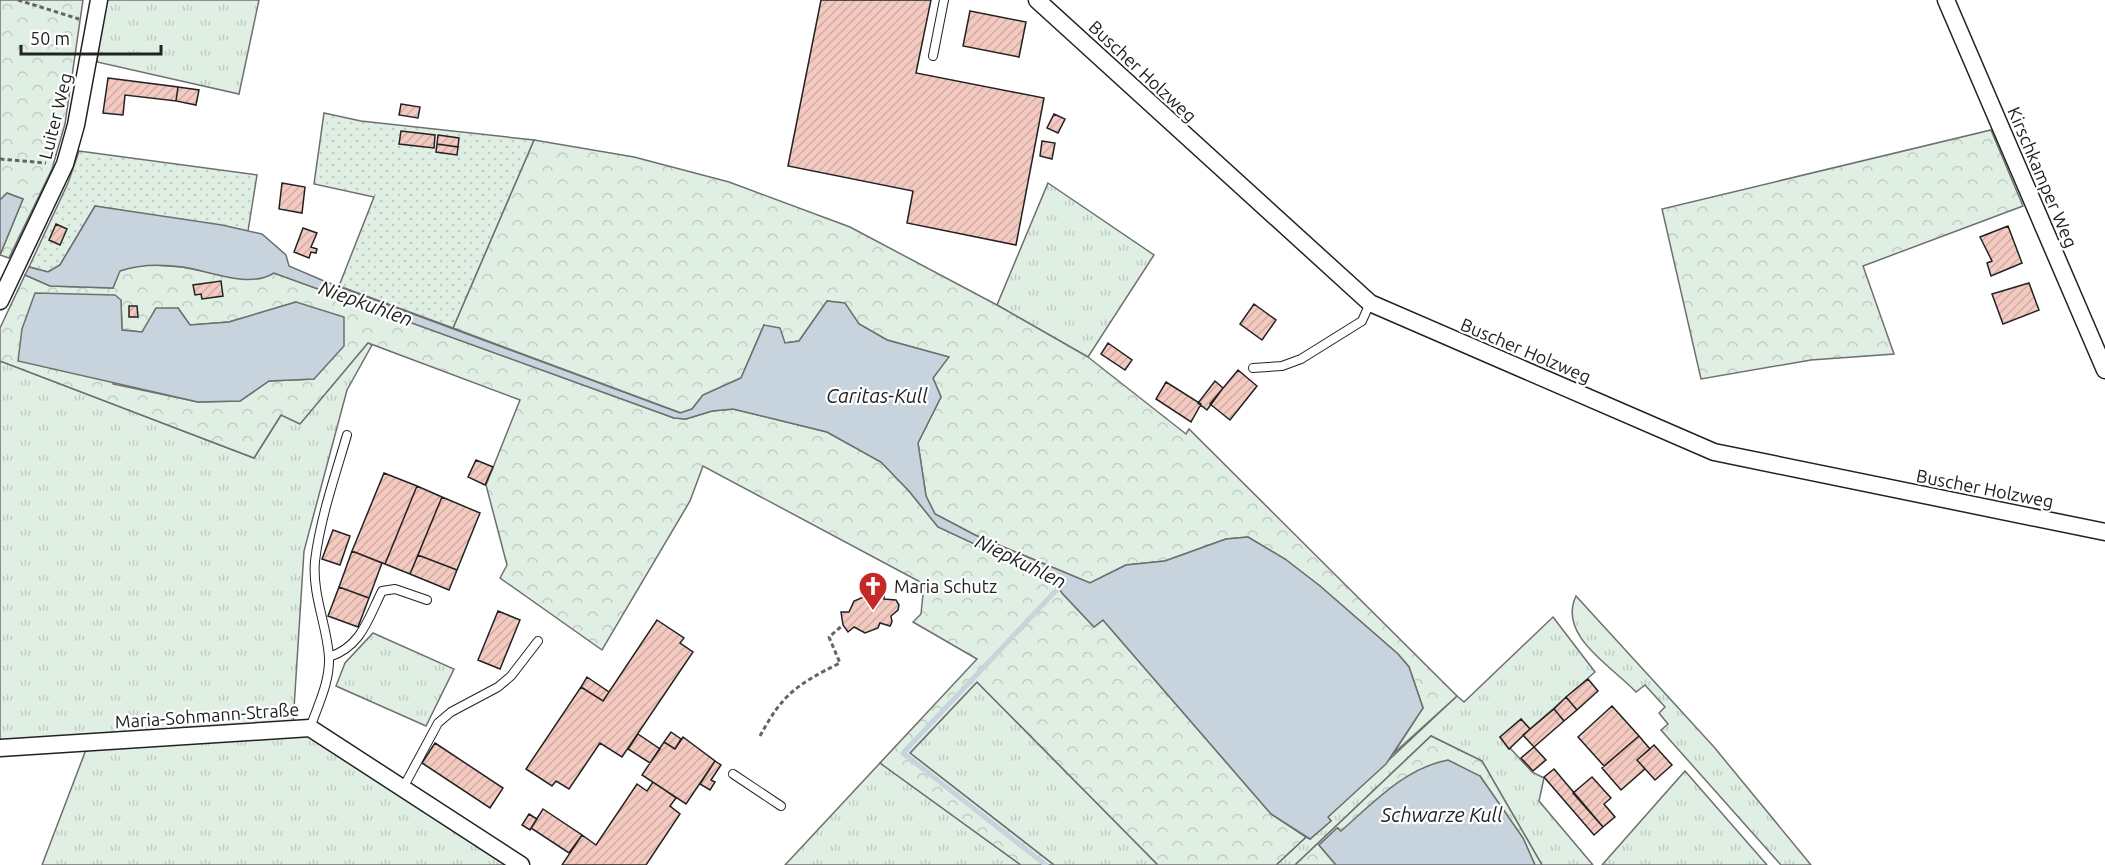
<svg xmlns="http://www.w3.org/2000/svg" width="2105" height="865" font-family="Ubuntu,sans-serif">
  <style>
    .grass { fill: url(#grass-tufts); stroke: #6f6f6f; stroke-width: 1.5 }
    .forest { fill: url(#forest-crowns); stroke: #6f6f6f; stroke-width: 1.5; fill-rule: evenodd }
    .garden { fill: url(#garden-dots); stroke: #6f6f6f; stroke-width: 1.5 }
    .water { fill: #c7d3dd; stroke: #6f6f6f; stroke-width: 1.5 }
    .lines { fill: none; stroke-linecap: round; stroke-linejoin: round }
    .stream { stroke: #c7d3dd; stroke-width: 5 }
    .building { fill: url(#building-hatch); stroke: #222; stroke-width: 1.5 }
    .service-casing { stroke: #222; stroke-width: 10 }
    .minor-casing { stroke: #222; stroke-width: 19 }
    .path { stroke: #646464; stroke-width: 3; stroke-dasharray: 4.5 3; stroke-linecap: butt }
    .service { stroke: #fff; stroke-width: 8 }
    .minor { stroke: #fff; stroke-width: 16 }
    .labels { text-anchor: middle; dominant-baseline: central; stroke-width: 4.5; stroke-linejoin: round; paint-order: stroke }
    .street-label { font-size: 18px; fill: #222; stroke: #fff }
    .poi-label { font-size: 18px; fill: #222; stroke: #fff; text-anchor: start }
    .water-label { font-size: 20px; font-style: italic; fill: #222; stroke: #fff }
  </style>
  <defs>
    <pattern id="grass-tufts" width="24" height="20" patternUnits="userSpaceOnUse" patternTransform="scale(1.5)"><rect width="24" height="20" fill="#e0efe3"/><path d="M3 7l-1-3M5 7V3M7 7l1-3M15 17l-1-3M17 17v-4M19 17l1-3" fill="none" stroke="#c0cdc2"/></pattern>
    <pattern id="forest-crowns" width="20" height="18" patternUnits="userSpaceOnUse" patternTransform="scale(1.5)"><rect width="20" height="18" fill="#e0efe3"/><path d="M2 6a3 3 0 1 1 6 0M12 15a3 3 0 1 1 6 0" fill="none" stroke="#c0cdc2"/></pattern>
    <pattern id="garden-dots" width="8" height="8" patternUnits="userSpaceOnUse" patternTransform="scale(1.5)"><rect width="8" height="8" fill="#e0efe3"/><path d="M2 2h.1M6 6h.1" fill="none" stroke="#c0cdc2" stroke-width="1.8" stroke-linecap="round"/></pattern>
    <pattern id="building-hatch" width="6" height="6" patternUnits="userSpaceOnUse" patternTransform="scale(1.5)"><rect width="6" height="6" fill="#f3c9c0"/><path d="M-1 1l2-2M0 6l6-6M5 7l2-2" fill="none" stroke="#d0aca5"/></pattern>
  </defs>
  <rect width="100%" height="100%" fill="#fff"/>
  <path class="grass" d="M104,0H259L239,94L97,62Z
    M1048,183L1154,255L1088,357L997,305Z
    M367,342L372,345L347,390L304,551L293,724L0,742V361L254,458L281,415Z
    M1576,596L1714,747L1811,865H1781L1661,730L1668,724L1659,713L1665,707L1645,685L1636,692C1613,667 1557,636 1576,596Z
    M1553,617L1595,672L1530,729L1521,719L1500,737L1532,772L1544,778L1539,801L1593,865H1542L1482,761L1431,736L1295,865H1276L1306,837L1310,839L1331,821L1328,817L1457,696L1464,702Z
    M373,633L454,669L426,726L336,686L345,663Z
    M977,682L1158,865H1054L910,753Z
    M310,733L507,865H42L87,747Z
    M880,763L1021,865H785Z
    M1685,771L1767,865H1602Z"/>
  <path class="forest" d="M0,0H83L65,124L52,169L9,258L0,255L23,199L7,193L0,200Z
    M1991,130L2023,206L1863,266L1894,354L1811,360L1701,379L1662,209Z
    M534,140L634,157L729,182L850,227L997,305L1088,357L1186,434L1189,429L1457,696L1393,754L1423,708L1409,667L1398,654L1320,586L1285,559L1248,537L1226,539L1165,561L1126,565L1090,583L975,535L935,514L926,496L918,443L941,397L933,378L948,357L887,340L859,324L844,303L827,301L799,341L785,343L764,325L741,378L703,395L692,409L681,413L453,328Z
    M139,264L182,267L242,279L274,273L674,418L686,419L712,411L733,409L827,432L881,462L909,491L938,527L1056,582L1062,593L1094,627L1103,620L1271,814L1306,837L1276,865H1158L977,682L910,753L1054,865H1021L880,763L977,659L913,622L921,614L924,584L703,466L690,501L602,650L500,578L507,565L486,485L520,400L368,343L300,424L281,415L254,458L0,361V328L25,275L50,286L113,288L119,271ZM121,300L122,330L142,332L178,308L190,325L229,322L296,302L314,379L269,381L240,401L198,402L113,384Z
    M1431,736L1482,761L1542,865H1535L1523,838L1480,776L1340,831L1338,828L1319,845L1336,865H1295Z"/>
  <path class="garden" d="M324,113L361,121L534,140L453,328L339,286L374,197L314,184Z
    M79,151L257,175L248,231L95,206L60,265L48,272L29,267L68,183Z"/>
  <path class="water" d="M7,193L23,199L0,255V200Z
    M95,206L222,225L262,234L286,255L289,266L324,281L680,413L692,409L703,395L741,378L764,325L780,328L785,343L799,341L827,301L845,303L859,324L887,340L949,357L933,378L941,397L918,443L926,496L935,514L975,535L1090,583L1126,565L1165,561L1226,539L1248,537L1285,559L1320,586L1398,654L1409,667L1423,708L1386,764L1328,817L1331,821L1310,839L1271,814L1103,620L1094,627L1062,593L1056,582L938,527L909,491L881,462L827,432L733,409L712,411L686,419L674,418L274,273C249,289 210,271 183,267C161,264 140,264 120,271L113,288L50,286L25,275L29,267L48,272L60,265Z
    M35,293L115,295L121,300L122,330L142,332L156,308H178L190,325L229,322L296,302L344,317V346L314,379L269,381L240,401L198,402L18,361L22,329Z
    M1448,760L1480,776L1523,838L1535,865H1336L1319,845L1337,828L1341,831C1373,803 1405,768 1448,760Z"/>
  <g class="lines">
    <path class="stream" d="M1046,865L903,753L1064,582"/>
  </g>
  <path class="building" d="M821,0H931L916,73L1044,98L1016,245L907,223L913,191L788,166Z
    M970,11L1026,22L1019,57L963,46Z
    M108,78L178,87L176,101L125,95L123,115L103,113Z
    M178,87L199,90L196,105L176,101Z
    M401,104L420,107L418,118L399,115Z
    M1054,114L1065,119L1058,133L1047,128Z
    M401,131L435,135L434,148L399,144Z
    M438,135L459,138L458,147L437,144Z
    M1042,141L1055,143L1052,159L1040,156Z
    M437,144L458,147L457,155L436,152Z
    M282,183L305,187L302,213L279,209Z
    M56,224L67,229L60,245L49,240Z
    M2008,226L2022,263L1991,276L1987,263L1992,261L1980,237Z
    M303,228L317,233L311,247L317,249L316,253L311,252L309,258L294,252Z
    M221,281L223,296L202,299L201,294L195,295L193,285Z
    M2029,283L2039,310L2003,324L1992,294Z
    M1254,304L1276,320L1262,340L1240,324Z
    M129,306H137L138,317H129Z
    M1108,343L1132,360L1125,370L1101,354Z
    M1238,370L1257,386L1230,420L1210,404Z
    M1215,381L1223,388L1207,410L1198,403Z
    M1166,382L1201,404L1191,422L1156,399Z
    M476,460L493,467L485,485L468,477Z
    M384,473L417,486L385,564L352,551Z
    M417,486L442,497L410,574L385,564Z
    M442,497L480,513L457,570L418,555Z
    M333,530L350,536L340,565L322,559Z
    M352,551L382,563L369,598L339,587Z
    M418,555L457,570L449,590L410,574Z
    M339,587L369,598L358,627L328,616Z
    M878,591L884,594V599L896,600L899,605L898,610L891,616L892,622L890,626L880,623L878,628L865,633L854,627L848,632L843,625L841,612H849L854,601L866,596L872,599Z
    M498,611L520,620L500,669L478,660Z
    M657,620L684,638L680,643L693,652L622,757L600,743L569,789L556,781L552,786L526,769L581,687L603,701Z
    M587,677L609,692L603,701L581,687Z
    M1588,679L1598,691L1577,710L1566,697Z
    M1566,697L1577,710L1564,721L1554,709Z
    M1612,706L1639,736L1604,766L1578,737Z
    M1554,709L1564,721L1534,747L1523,735Z
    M1521,719L1530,729L1509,749L1500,737Z
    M671,732L681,739L675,749L664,742Z
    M638,734L660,749L650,763L628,749Z
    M1639,736L1650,749L1637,760L1645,769L1621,790L1602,768Z
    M683,737L715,761L686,804L642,775L664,742L675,749Z
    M435,743L503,788L490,808L422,763Z
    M1654,745L1672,765L1655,780L1637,760Z
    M1534,747L1546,760L1533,771L1521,758Z
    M715,761L721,765L711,780L715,782L710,790L700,784Z
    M1554,769L1603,827L1594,835L1544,777Z
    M1592,777L1611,798L1604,804L1615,817L1603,827L1573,793Z
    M653,782L676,798L670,806L680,814L646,865H562L582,835L596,845L637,784L647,791Z
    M543,809L582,835L569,853L531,828Z
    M529,814L537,819L530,830L522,825Z"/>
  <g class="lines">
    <g class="service-casing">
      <path id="service" d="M933,56L944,0
        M1253,368L1282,366L1301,359L1362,321L1370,303
        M329,657C361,647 368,619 382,591L395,589L427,600
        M310,728C318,705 330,682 329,657C327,625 312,595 315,561C320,519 335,476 347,435
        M733,774L781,806
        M403,788L438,723L451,712L498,687L511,676L538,641"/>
    </g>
    <g class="minor-casing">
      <path id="minor" d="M1037,0L1370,303L1714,452L2105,532
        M1946,0L2105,370
        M0,301L65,164L76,125L99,0
        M0,748L310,728L521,865"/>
    </g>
    <path class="path" d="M18,0L79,19
      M0,159L46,163
      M760,736C783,693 798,684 840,663L829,637L843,625"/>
    <use href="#service" class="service"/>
    <use href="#minor" class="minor"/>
  </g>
  <defs>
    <g id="church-pin" transform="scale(1.5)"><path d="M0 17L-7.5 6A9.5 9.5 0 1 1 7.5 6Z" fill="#c62828" stroke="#fff"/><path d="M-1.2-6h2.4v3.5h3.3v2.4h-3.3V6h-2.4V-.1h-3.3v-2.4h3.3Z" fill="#fff"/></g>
  </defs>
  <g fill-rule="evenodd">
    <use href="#church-pin" x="873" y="586"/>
  </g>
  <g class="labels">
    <g class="street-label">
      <text transform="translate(1143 71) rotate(43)">Buscher Holzweg</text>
      <text transform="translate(55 116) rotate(-76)">Luiter Weg</text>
      <text transform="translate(2043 177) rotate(67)">Kirschkamper Weg</text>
      <text transform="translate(1526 350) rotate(23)">Buscher Holzweg</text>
      <text transform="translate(1985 488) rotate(11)">Buscher Holzweg</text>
      <text transform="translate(207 715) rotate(-4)">Maria-Sohmann-Straße</text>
    </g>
    <g class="poi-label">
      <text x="894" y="586">Maria Schutz</text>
    </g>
    <g class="water-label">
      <text transform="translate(366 303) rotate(20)">Niepkuhlen</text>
      <text x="877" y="395">Caritas-Kull</text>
      <text transform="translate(1021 561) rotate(26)">Niepkuhlen</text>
      <text x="1442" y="814">Schwarze Kull</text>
    </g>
  </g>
  <path d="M21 45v9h140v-9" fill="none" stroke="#222222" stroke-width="3"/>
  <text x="30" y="45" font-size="18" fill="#222222" stroke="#ffffff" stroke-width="4.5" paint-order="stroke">50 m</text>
</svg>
